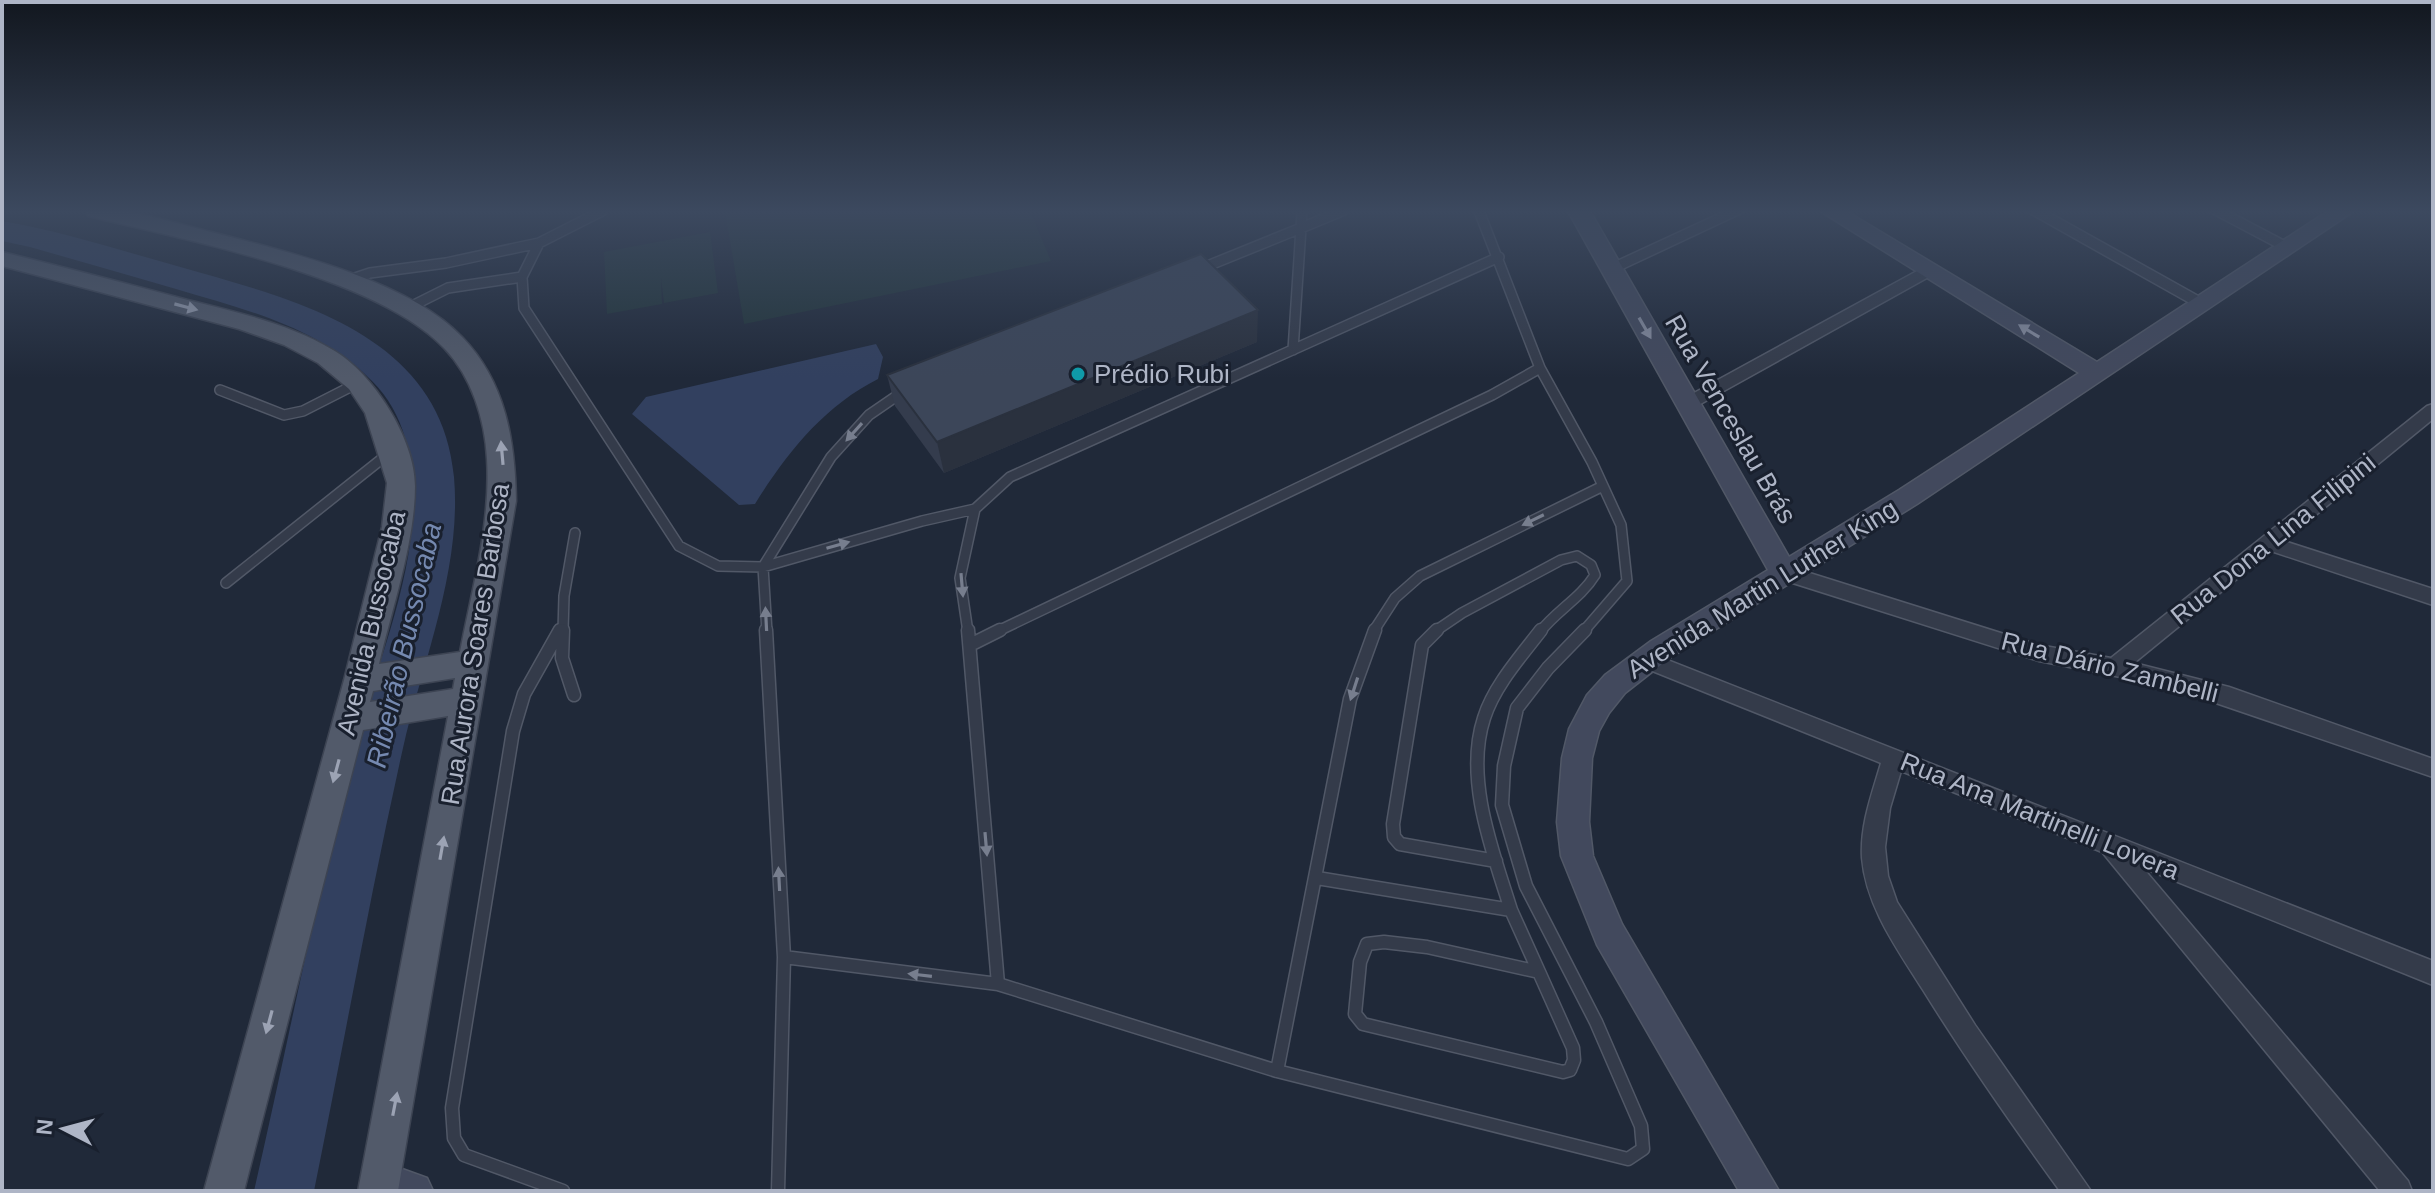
<svg xmlns="http://www.w3.org/2000/svg" width="2435" height="1193" font-family="Arial,sans-serif">
  <style>
    .green { fill: #22353a }
    .water { fill: #32405f }
    .lines { fill: none; stroke-linecap: round; stroke-linejoin: round }
    .river { fill: #32405f; fill-rule: evenodd }
    .lane-far1-casing { stroke: #515867; stroke-width: 12 }
    .lane-casing { stroke: #515867; stroke-width: 15 }
    .street-casing { stroke: #515867; stroke-width: 3 }
    .secondary-casing { stroke: #515867; stroke-width: 3 }
    .primary-casing { stroke: #3d4453; stroke-width: 3 }
    .lane-far1 { stroke: #343b4a; stroke-width: 9 }
    .lane { stroke: #343b4a; stroke-width: 12 }
    .street { fill: #343b4a; fill-rule: evenodd }
    .secondary { fill: #42495d; fill-rule: evenodd }
    .primary { fill: #525a6a; fill-rule: evenodd }
    .wall { fill: #343c4d }
    .shaded-wall { fill: #2a313e }
    .building { fill: #3c4659; stroke: #2a313e; stroke-width: 2 }
    .oneway { fill: #9ca3b4 }
    .oneway2 { fill: #888fa1 }
    .oneway3 { fill: #777e8e }
    .culture-dot { fill: #0f9aa8; stroke: #19202e; stroke-width: 3 }
    .labels { text-anchor: middle; dominant-baseline: central; stroke-width: 6; stroke-linejoin: round; paint-order: stroke }
    .poi-label { font-size: 26px; fill: #aeb5c6; stroke: #19202e; text-anchor: start }
    .street-label { font-size: 26px; fill: #aeb5c6; stroke: #19202e }
    .water-label { font-size: 28px; font-style: italic; fill: #7589b0; stroke: #19202e }
  </style>
  <rect width="100%" height="100%" fill="#202939"/>
  <path class="green" d="M725,211H1030L1051,261L744,324Z
    M710,232L718,293L664,303L661,278L662,304L607,314L604,252Z"/>
  <path class="water" d="M876,344L883,357L878,379C824,406 786,454 755,504L739,505L632,414L646,397Z"/>
  <g class="lines">
    <path class="river" d="M2,221C61,231 119,250 177,266C291,299 441,332 454,477C462,569 423,660 403,748C370,895 344,1043 314,1191H254C288,1043 317,893 355,746C375,669 410,591 413,510C414,463 407,416 372,381C319,327 246,310 176,289C128,275 79,261 30,247L2,241Z"/>
    <g class="lane-far1-casing">
      <path id="lane-far1" d="M602,211L539,243L522,277L524,308L679,546L718,566L763,567L922,521L975,509
        M1200,269L1301,228L1302,211
        M349,280L370,273L446,263L539,243
        M408,308L448,288L522,277
        M1293,350L1301,228L1342,211
        M1540,368L1592,462L1621,525L1627,581L1583,632
        M220,390L284,415L303,411L358,383
        M226,583L388,454
        M559,632L563,626
        M563,632L564,596L575,533
        M767,632L763,567L831,457L869,415L901,393
        M968,632L960,578L975,509L1010,477L1499,257
        M996,632L1492,395L1540,368L1479,211
        M1373,632L1395,598L1420,576L1603,486
        M1434,632L1462,613L1561,560L1577,556L1591,565L1595,575C1581,598 1556,611 1540,632"/>
    </g>
    <g class="lane-casing">
      <path id="lane" d="M560,630L524,694L513,731L452,1108L454,1138L464,1155L563,1191
        M563,630L562,658L574,695
        M766,630L784,957L778,1191
        M968,630L998,984
        M1437,630L1422,645L1393,824L1394,837L1400,844L1496,861
        M970,645L1000,630
        M1317,878L1511,910L1539,972
        M1511,910C1493,852 1464,779 1484,718C1494,686 1521,656 1541,630
        M1384,942L1427,947L1539,972L1573,1048L1574,1060L1570,1070L1563,1072L1363,1024L1355,1014L1360,962L1367,944Z
        M784,957L998,984L1277,1071L1628,1159L1643,1149L1641,1126L1596,1022L1526,886L1502,805L1504,766L1517,708L1548,668L1585,630
        M1277,1071L1350,699L1375,630"/>
    </g>
    <g class="street-casing">
      <path id="street" d="M1725,211H1746L1616,272L1610,273L1602,268Z
        M2026,211H2046L2209,302L2201,307L2195,306Z
        M2208,211H2228L2296,247L2294,250H2282Z
        M1928,265L1934,266V274L1695,407L1689,409L1680,403L1683,399Z
        M2433,404V419L2284,541L2433,589V605L2271,551L2134,663L2229,687L2433,759V777L2166,686L2039,661L1777,578L1774,573L1777,568L1784,565L2039,645L2111,658L2427,406Z
        M1647,652L2433,961V985L2143,868L2408,1181L2412,1191H2380L2102,852L1901,771L1890,808L1885,847L1888,876L1897,902L1975,1025L2091,1191H2060C2012,1125 1966,1059 1923,990C1898,950 1866,907 1862,858C1860,825 1872,794 1881,763L1640,666L1637,660L1640,654Z"/>
    </g>
    <g class="secondary-casing">
      <path id="secondary" d="M1568,211H1590L1789,557L1899,490L2079,373L1820,211H1846L2097,362L2328,211H2354L1917,504L1671,657L1625,693L1609,713L1599,731L1592,758L1589,822L1593,856L1622,924L1779,1191H1739L1597,945L1561,856L1557,822L1562,758L1569,729L1587,695L1605,675L1651,641L1768,570Z
        M380,1161L427,1178L433,1191H366L361,1180L367,1167Z"/>
    </g>
    <g class="primary-casing">
      <path id="primary" d="M85,211C99,211 114,209 127,212C155,216 183,225 211,232C285,251 408,280 462,337C506,382 515,441 516,501L398,1191H358L448,716L363,730L244,1191H204L344,680L382,527L387,483L365,413L349,389L318,363L284,345L239,329L2,266V252C63,267 124,283 184,299C235,312 288,323 333,350C373,373 415,439 415,486C415,542 392,608 379,664L460,652C472,589 491,523 487,459C485,420 472,377 444,348C376,276 185,240 88,216ZM455,678L453,689L370,702L373,691Z"/>
    </g>
    <use href="#lane-far1" class="lane-far1"/>
    <use href="#lane" class="lane"/>
    <use href="#street" class="street"/>
    <use href="#secondary" class="secondary"/>
    <use href="#primary" class="primary"/>
  </g>
  <path class="wall" d="M1257,342L944,473L895,406L887,375Z"/>
  <path class="shaded-wall" d="M1258,310L1257,342L944,473L937,442Z"/>
  <path class="building" d="M1201,254L1258,310L937,442L887,375Z"/>
  <defs><path id="oneway-solid" d="M-6-.8H1V-3.2L6.5 0L1 3.2V.8H-6Z" transform="scale(2)"/></defs>
  <g class="oneway">
    <use href="#oneway-solid" transform="translate(186 307) rotate(15)"/>
    <use href="#oneway-solid" transform="translate(502 453) rotate(-95)"/>
    <use href="#oneway-solid" transform="translate(336 771) rotate(105)"/>
    <use href="#oneway-solid" transform="translate(442 848) rotate(-80)"/>
    <use href="#oneway-solid" transform="translate(269 1022) rotate(105)"/>
    <use href="#oneway-solid" transform="translate(395 1104) rotate(-79)"/>
  </g>
  <g class="oneway2">
    <use href="#oneway-solid" transform="translate(1645 328) rotate(60)"/>
    <use href="#oneway-solid" transform="translate(2029 331) rotate(-149)"/>
  </g>
  <g class="oneway3">
    <use href="#oneway-solid" transform="translate(854 432) rotate(132)"/>
    <use href="#oneway-solid" transform="translate(1533 520) rotate(154)"/>
    <use href="#oneway-solid" transform="translate(838 545) rotate(-16)"/>
    <use href="#oneway-solid" transform="translate(962 585) rotate(85)"/>
    <use href="#oneway-solid" transform="translate(766 619) rotate(-93)"/>
    <use href="#oneway-solid" transform="translate(1354 689) rotate(108)"/>
    <use href="#oneway-solid" transform="translate(986 844) rotate(85)"/>
    <use href="#oneway-solid" transform="translate(779 879) rotate(-93)"/>
    <use href="#oneway-solid" transform="translate(920 975) rotate(-173)"/>
  </g>
  <linearGradient id="sky" x2="0" y2="1"><stop stop-color="#12171f"/><stop offset="0.56" stop-color="#3c495f"/><stop offset="1" stop-color="#3c495f" stop-opacity="0"/></linearGradient>
  <rect width="2435" height="378" fill="url(#sky)"/>
  <circle class="culture-dot" cx="1078" cy="374" r="8"/>
  <g class="labels">
    <g class="poi-label">
      <text x="1094" y="374">Prédio Rubi</text>
    </g>
    <g class="street-label">
      <text transform="translate(1731 419) rotate(60)">Rua Venceslau Brás</text>
      <text transform="translate(2273 539) rotate(-39)">Rua Dona Lina Filipini</text>
      <text transform="translate(1762 589) rotate(-32)">Avenida Martin Luther King</text>
      <text transform="translate(371 623) rotate(-77)">Avenida Bussocaba</text>
      <text transform="translate(475 644) rotate(-81)">Rua Aurora Soares Barbosa</text>
      <text transform="translate(2110 667) rotate(14)">Rua Dário Zambelli</text>
      <text transform="translate(2040 816) rotate(22)">Rua Ana Martinelli Lovera</text>
    </g>
    <g class="water-label">
      <text transform="translate(404 645) rotate(-77)">Ribeirão Bussocaba</text>
    </g>
  </g>
  <rect width="2435" height="1193" fill="none" stroke="#aeb5c6" stroke-width="8"/>
  <g transform="translate(64 1129) rotate(276)" stroke="#19202e" stroke-width="6" paint-order="stroke">
  <path d="M0-6L14 30L0 20L-14 30Z" fill="#aeb5c6"/>
  <text y="-12" font-size="22" font-weight="bold" text-anchor="middle" fill="#aeb5c6">N</text>
  </g>
</svg>
